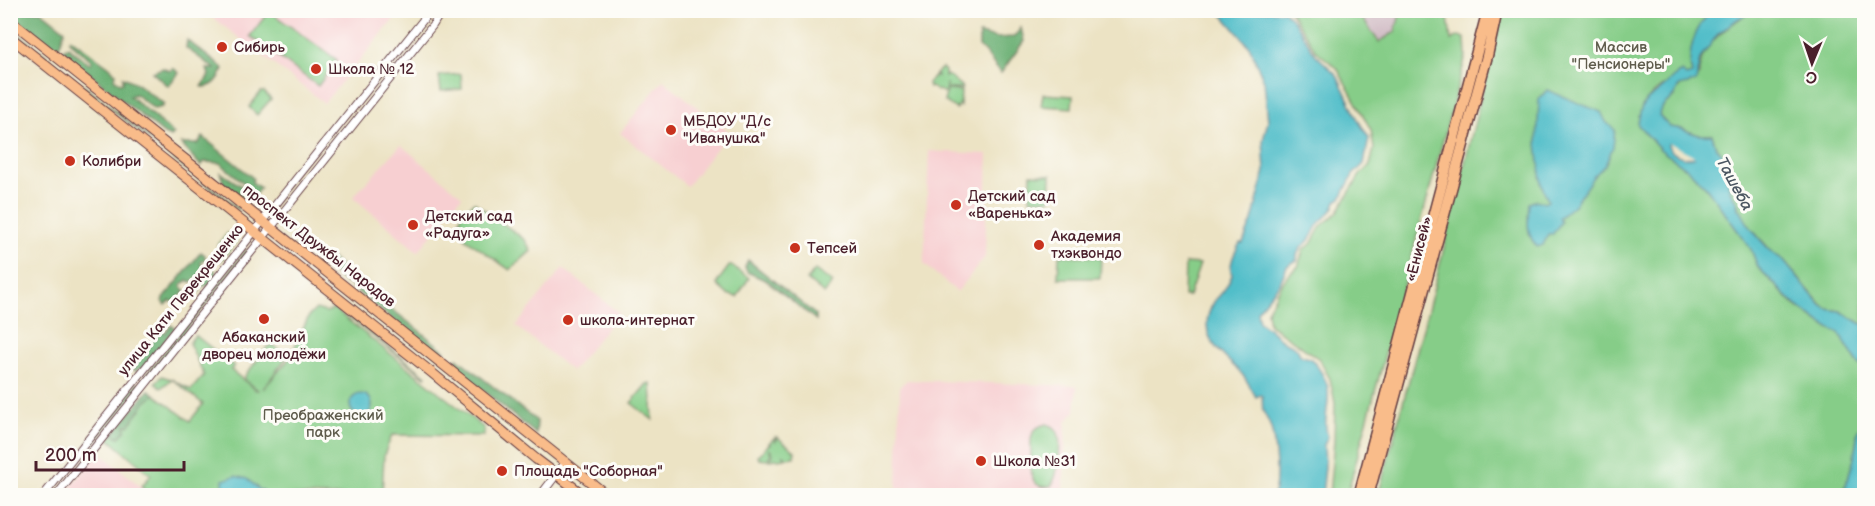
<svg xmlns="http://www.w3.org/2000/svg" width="1875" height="506" font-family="'Balsamiq Sans',sans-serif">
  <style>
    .built { fill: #f7cfd1 }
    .industrial { fill: #d2bdc6 }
    .green { fill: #86cd88; stroke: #68765a; stroke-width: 1.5 }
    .forest { fill: #6cb074; stroke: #5b6850; stroke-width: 1.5 }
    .water { fill: #51bec9; stroke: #4e6e7a; stroke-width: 1.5; fill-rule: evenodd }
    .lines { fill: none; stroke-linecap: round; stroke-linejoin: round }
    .river { stroke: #51bec9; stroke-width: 9 }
    .minor-casing { stroke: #623c42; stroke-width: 9 }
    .major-casing { stroke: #623c42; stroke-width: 11 }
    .highway-casing { stroke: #623c42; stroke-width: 13 }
    .minor { stroke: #fff; stroke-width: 7 }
    .major { stroke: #f9bc8a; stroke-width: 9 }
    .highway { stroke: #f9bc8a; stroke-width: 10 }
    .poi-dot { fill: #c8321e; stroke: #fdfcf7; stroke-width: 2 }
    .labels { text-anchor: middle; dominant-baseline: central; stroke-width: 6; stroke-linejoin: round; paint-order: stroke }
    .poi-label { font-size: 15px; fill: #4a1f2b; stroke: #fdfcf7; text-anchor: start }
    .park-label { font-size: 15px; fill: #5f5c4c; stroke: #fdfcf7 }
    .street-label { font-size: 15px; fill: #4a1f2b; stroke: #fdfcf7 }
    .water-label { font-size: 16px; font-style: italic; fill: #4c5762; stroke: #fdfcf7 }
  </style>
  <rect width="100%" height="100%" fill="#fdfcf7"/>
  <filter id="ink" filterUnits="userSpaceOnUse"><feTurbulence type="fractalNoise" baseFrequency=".0167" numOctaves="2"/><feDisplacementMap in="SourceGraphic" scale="12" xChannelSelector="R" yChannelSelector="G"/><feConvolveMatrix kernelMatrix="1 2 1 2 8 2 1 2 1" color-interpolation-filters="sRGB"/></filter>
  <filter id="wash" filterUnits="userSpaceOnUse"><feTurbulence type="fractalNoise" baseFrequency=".008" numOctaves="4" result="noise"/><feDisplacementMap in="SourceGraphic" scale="24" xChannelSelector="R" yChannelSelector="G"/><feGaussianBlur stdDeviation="1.35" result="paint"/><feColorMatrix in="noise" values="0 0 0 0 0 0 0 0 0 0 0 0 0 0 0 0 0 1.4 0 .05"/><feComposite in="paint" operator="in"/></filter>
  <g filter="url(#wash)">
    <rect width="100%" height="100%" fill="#ece3c4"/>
    <path class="built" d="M204,11H401L324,103Z
      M663,80L729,132L687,186L620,133Z
      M401,145L462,196L418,252L353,197Z
      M929,151L988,154L985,257L957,292L924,264Z
      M563,268L619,313L572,371L516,326Z
      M907,380L1077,386L1075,411L1066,422L1063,494L897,489L900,386Z
      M99,452L151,495L63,496Z"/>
    <path class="industrial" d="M1357,11H1401L1395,32L1378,42Z"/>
    <path class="green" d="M269,11L337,60L318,86L250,36Z
      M1290,11H1357L1379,42L1395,32L1401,11H1405L1448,17L1451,40L1459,36L1465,38L1466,56L1347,495H1329L1334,441L1335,403L1330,379L1319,359L1269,324L1267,311C1276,296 1283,276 1298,267L1303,250L1311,244L1321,226L1337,213L1360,175L1370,165L1374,149L1371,130L1337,68L1316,51Z
      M1502,11H1712C1696,27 1686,52 1692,74C1664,82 1641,95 1638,125L1661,150L1686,168L1706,187L1751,249L1758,267L1792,303L1822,324L1839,333L1857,362L1864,369V421L1858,430L1854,458L1843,495L1378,496L1437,276Z
      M1751,11H1864V325L1840,311L1827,309L1818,301L1782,259L1775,255L1745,222L1741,210L1738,209V204L1731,194L1712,135H1698L1682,129L1669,127L1659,116L1663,106L1675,95C1677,84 1690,80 1699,75C1698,46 1729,25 1751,11Z
      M10,27L238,208V210L11,30Z
      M942,68L945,71V77L947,75L961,86L962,89H947L946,83L945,94L939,90L937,91L931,87L929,88L928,83L934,76H937L935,74Z
      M461,74L462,89L441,91L439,76Z
      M947,90L961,91L960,106L959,104L956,109L944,101Z
      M261,92H264L271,99L257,115L249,107Z
      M1043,94L1073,96L1072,108L1041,106Z
      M1031,174L1051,175L1050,200L1030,199Z
      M474,202L525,240L531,251L510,270L466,239L459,224L462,213Z
      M228,233L237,240L221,261L220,258L225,253L217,246Z
      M246,250L248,251L148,378L145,376Z
      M1059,255L1101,257L1100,278H1058Z
      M1185,263L1200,264L1189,296H1184Z
      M730,265L749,278L737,297L727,294L717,285L718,281Z
      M815,270L833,283L824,294L807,280Z
      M325,298H328L426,376L425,377Z
      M316,309L326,312L334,309L484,428V436L392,435L384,455L382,496L151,495L141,487L151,475L109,439L149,390L190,421L203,404L172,379L161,388L155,383L162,376L171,379L191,390L204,375L189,343L195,335L234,366L231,370L256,390H258L245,380V376L268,346L272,344L286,355V358L263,389L289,359L309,316Z
      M137,383L141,385L92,446L88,443Z
      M651,383L653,420L631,403L647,384Z
      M1047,424C1052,426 1056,427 1058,433C1062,444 1058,476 1051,486C1029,491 1030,469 1031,454C1031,448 1030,440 1032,435C1034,428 1041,425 1047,424Z
      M775,437L776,442L777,437L795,451L794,457L787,458L783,454L786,458L769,460L773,455L769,448L771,454L767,460L759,459L758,456L769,444L771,445L769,443Z"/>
    <path class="forest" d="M10,11H41L65,30C61,38 62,44 56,51L13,17Z
      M1021,28L1024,41L1001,73C993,65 988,54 979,47V34L996,38L1014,37Z
      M70,38L111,68L116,74L114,79L120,83L123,82V77L134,82L164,104L162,107L154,109L135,94L130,96L174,134L171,137L164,134L69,57L63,50L68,47L89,64L92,61L69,41Z
      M187,40L224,69C218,80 215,87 202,87L209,75L207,69H215L186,48Z
      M163,68L170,71L173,68L179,73L168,86L152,72Z
      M203,137L253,178L252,182L260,188L250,201L224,185L220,172L243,187L246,185L220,163L204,162L201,166L181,144H198Z
      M201,252L205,255V259L201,262L202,266L215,270L217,275L210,285L203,286L198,293L194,294L190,292L197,282L205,281L207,275L204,272L191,282L187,280L181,286L186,291L174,302L170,301L166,305L162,301Z
      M326,256L331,258L353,277L347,284L319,262Z
      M748,260L816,315V320L767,281L747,272L745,267Z
      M355,280L445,351L440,357L350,286Z
      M171,325L175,328L142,369L139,368L136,371L131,369C143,357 149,342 162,331L165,333Z
      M457,358L537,421L536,434L457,369L455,362Z
      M149,390L155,394L145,403L129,426L125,425L126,430L119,437L113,434Z"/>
    <path class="water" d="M1712,10L1752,11L1738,19L1718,34L1700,59L1696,82L1679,86L1675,95L1663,106L1659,116L1670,127L1682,129L1698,135H1712L1716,148L1722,153L1730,191L1737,202L1738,209L1741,210C1746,225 1769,252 1782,259L1818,302L1827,309L1840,311L1864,325V369L1857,362L1839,333L1822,324L1792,302L1758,267L1751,249L1706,187L1686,168L1661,150L1638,125C1641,95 1649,102 1667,84C1672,78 1674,76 1682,72L1686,76L1692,74C1686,51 1695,28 1712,10ZM1675,139C1685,140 1695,146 1696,157C1685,159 1672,156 1668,145L1669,141Z
      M1219,11H1284L1293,20L1316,55L1337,75L1358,120L1369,138L1364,164L1353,175L1341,198L1336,201C1334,210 1329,214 1322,220C1315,226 1314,234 1309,240C1306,244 1301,246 1299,251C1296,255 1297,255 1297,260L1287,266L1280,283L1257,311L1259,322C1270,327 1275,336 1285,342C1289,344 1294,345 1297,349C1301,353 1296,352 1302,356C1305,357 1308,357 1311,359C1317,364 1328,382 1328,390C1330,406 1322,421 1328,437L1324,445L1325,467L1322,495H1273C1279,483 1275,443 1271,428C1269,422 1266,417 1263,411C1262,407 1263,401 1262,396L1260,395L1256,397C1251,389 1248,381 1241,373C1221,352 1194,336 1214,302C1216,298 1217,299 1220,295C1225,290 1229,282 1232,275C1228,265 1235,252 1240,243H1243L1252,221L1265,171L1263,140L1268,121L1264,81L1249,46Z
      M1547,90L1601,112L1606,122L1615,130L1613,147L1605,165L1593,177L1574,205L1559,218L1561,222L1553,234H1548L1543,245L1538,247C1525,236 1528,219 1529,203L1537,200L1544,203L1548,201L1541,183L1537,143L1539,99Z
      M350 405a11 11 0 1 1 22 0a11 11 0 1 1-22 0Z
      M1864,421V495H1843L1854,458L1858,430Z
      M235,476L247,479L260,490H263L266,495H224L223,480Z"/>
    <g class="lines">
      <path class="river" d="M1662,134L1695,151L1703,159"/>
    </g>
  </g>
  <g filter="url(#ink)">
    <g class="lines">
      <g class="minor-casing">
        <path id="minor" d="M43,496L431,10
          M56,496L433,25L442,10
          M540,496L566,462"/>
      </g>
      <g class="major-casing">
        <path id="major" d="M10,20L608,496
          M10,37L431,372L536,459L585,496"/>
      </g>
      <g class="highway-casing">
        <path id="highway" d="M1359,496L1488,10
          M1368,496L1487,56L1497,10"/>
      </g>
      <use href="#minor" class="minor"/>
      <use href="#major" class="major"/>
      <use href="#highway" class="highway"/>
    </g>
  </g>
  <g class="poi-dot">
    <circle cx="222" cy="47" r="6"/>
    <circle cx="316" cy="69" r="6"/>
    <circle cx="671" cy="130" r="6"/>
    <circle cx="70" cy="161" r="6"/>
    <circle cx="956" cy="205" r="6"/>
    <circle cx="413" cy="225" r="6"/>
    <circle cx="1039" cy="245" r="6"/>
    <circle cx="795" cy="248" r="6"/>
    <circle cx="264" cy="319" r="6"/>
    <circle cx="568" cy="320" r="6"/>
    <circle cx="981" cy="461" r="6"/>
    <circle cx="502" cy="471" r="6"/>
  </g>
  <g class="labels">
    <g class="poi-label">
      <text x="234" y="47">Сибирь</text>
      <text x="328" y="69">Школа № 12</text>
      <text x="683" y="121">МБДОУ "Д/с<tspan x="683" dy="17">"Иванушка"</tspan></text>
      <text x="82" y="161">Колибри</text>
      <text x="968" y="196">Детский сад<tspan x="968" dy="17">«Варенька»</tspan></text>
      <text x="425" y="216">Детский сад<tspan x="425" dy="17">«Радуга»</tspan></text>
      <text x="1051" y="236">Академия<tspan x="1051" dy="17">тхэквондо</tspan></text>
      <text x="807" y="248">Тепсей</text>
      <text x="580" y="320">школа-интернат</text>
      <text x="264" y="337" text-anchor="middle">Абаканский<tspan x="264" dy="17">дворец молодёжи</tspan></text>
      <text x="993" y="461">Школа №31</text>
      <text x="514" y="471">Площадь "Соборная"</text>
    </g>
    <g class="park-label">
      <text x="1621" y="47">Массив<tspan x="1621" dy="17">"Пенсионеры"</tspan></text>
      <text x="323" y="415">Преображенский<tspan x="323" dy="17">парк</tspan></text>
    </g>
    <g class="street-label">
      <text transform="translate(319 246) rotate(38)">проспект Дружбы Народов</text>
      <text transform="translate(1419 249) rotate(-75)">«Енисей»</text>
      <text transform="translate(181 300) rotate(-51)">улица Кати Перекрещенко</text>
    </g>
    <g class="water-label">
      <text transform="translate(1734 184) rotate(61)">Ташеба</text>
    </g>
  </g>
  <rect width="1875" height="506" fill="none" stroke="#fdfcf7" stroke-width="36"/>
  <g transform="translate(1812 63) rotate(182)" stroke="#fdfcf7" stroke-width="4.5" paint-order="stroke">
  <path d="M0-4.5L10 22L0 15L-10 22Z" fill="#4a1f2b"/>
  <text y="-9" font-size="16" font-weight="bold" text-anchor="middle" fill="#4a1f2b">С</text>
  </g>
  <path d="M36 461v9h148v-9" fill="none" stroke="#4a1f2b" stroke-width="3"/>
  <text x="45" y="461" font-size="18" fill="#4a1f2b" stroke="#fdfcf7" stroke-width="4.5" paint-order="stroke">200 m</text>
</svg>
